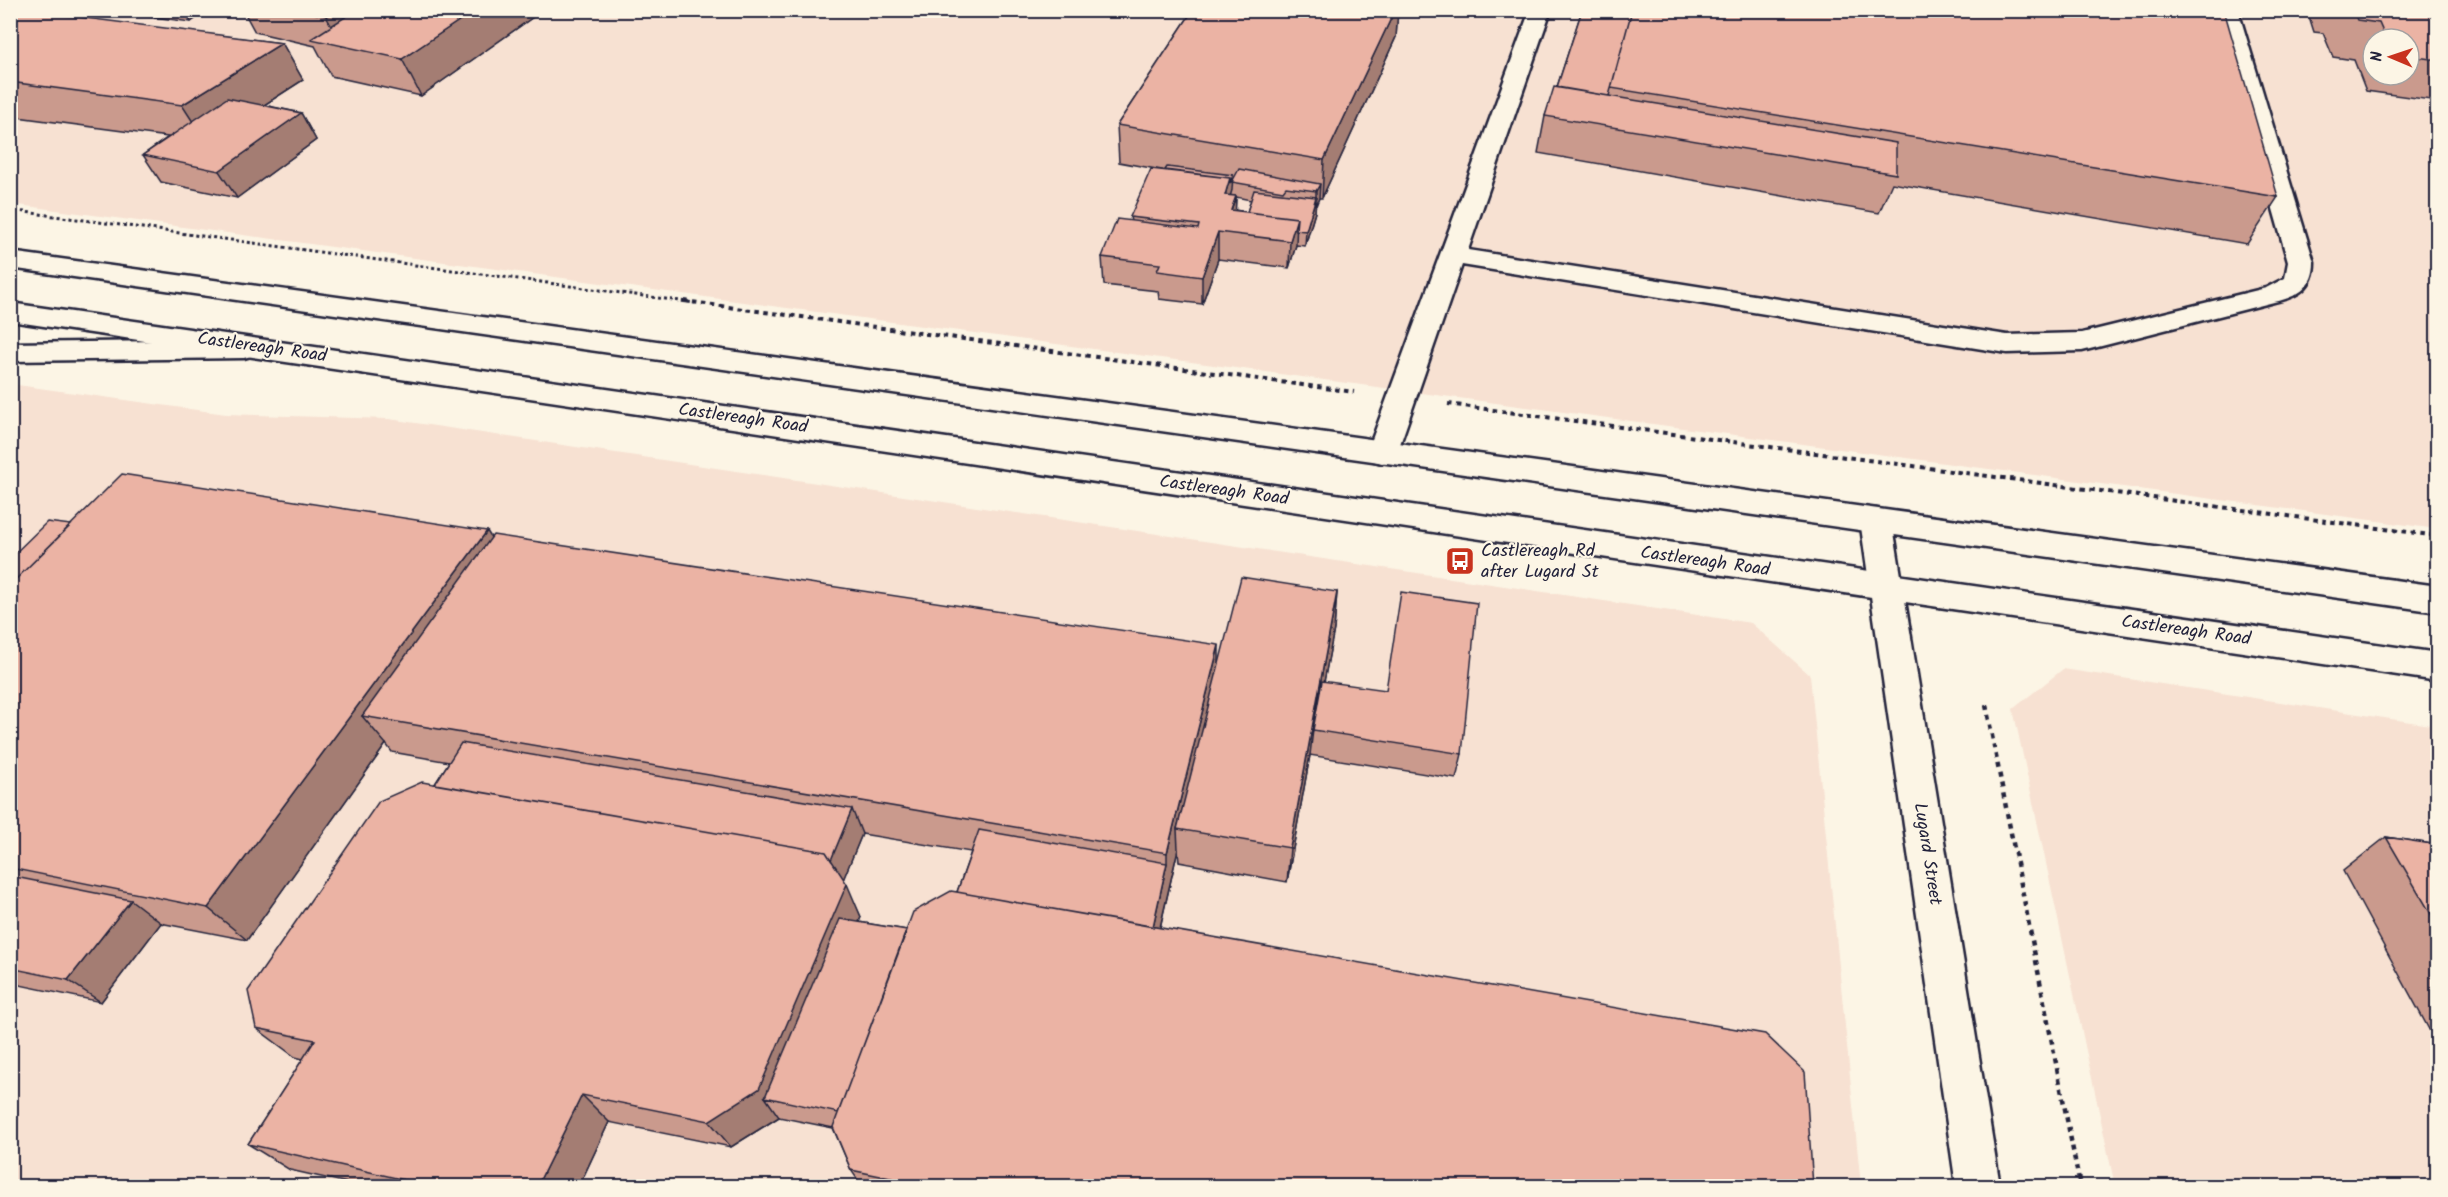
<svg xmlns="http://www.w3.org/2000/svg" width="2448" height="1197" font-family="Kalam,sans-serif">
  <style>
    .built { fill: #f7e1d2; fill-rule: evenodd }
    .lines { fill: none; stroke-linecap: round; stroke-linejoin: round }
    .service-casing { stroke: #22223b; stroke-width: 5 }
    .minor-casing { stroke: #22223b; stroke-width: 5 }
    .primary-casing { stroke: #22223b; stroke-width: 5 }
    .path-far2 { stroke: #22223b; stroke-width: 3; stroke-dasharray: 3 3; stroke-linecap: butt }
    .path-far1 { stroke: #22223b; stroke-width: 4; stroke-dasharray: 4.5 4.5; stroke-linecap: butt }
    .path { stroke: #22223b; stroke-width: 4.5; stroke-dasharray: 5 5; stroke-linecap: butt }
    .service { fill: #fcf5e5; fill-rule: evenodd }
    .minor { fill: #fcf5e5; fill-rule: evenodd }
    .primary { fill: #fcf5e5; fill-rule: evenodd }
    .wall { fill: #ca9a8d; stroke: #22223b; stroke-width: 1.5; fill-rule: evenodd }
    .shaded-wall { fill: #a47d73; stroke: #22223b; stroke-width: 1.5 }
    .building { fill: #ebb3a4; stroke: #22223b; stroke-width: 1.5 }
    .labels { text-anchor: middle; dominant-baseline: central; stroke-width: 4.5; stroke-linejoin: round; paint-order: stroke }
    .street-label { font-size: 18px; fill: #22223b; stroke: #fcf5e5 }
    .poi-label { font-size: 18px; fill: #22223b; stroke: #fcf5e5; text-anchor: start }
  </style>
  <rect width="100%" height="100%" fill="#fcf5e5"/>
  <filter id="ink" filterUnits="userSpaceOnUse"><feTurbulence type="fractalNoise" baseFrequency=".0167" numOctaves="2"/><feDisplacementMap in="SourceGraphic" scale="12" xChannelSelector="R" yChannelSelector="G"/><feConvolveMatrix kernelMatrix="1 2 1 2 8 2 1 2 1" color-interpolation-filters="sRGB"/></filter>
  <g filter="url(#ink)">
    <path class="built" d="M11,11H2437V529L11,204ZM2373,39H2409V75H2373Z
      M10,384L226,414L389,419L1751,623L1810,675L1861,1186H11Z
      M2063,669L2437,726V1186H2115L2013,709Z"/>
    <g class="lines">
      <g class="service-casing">
        <path id="service" d="M1530,10H1551L1468,250L2007,335L2082,333L2266,288L2285,278L2288,262L2217,10H2238L2314,262C2314,288 2297,297 2274,302L2082,351L2007,353L1462,265L1397,453L1393,460L1382,463L1371,460L1367,453Z"/>
      </g>
      <g class="minor-casing">
        <path id="minor" d="M244,340L254,343L258,349L254,355L244,358L10,361V343Z
          M1876,509L1887,512L1892,520L2000,1186H1956L1860,520L1865,512Z"/>
      </g>
      <g class="primary-casing">
        <path id="primary" d="M10,252L2438,586V612L10,268Z
          M10,303L2438,653V681L10,321Z"/>
      </g>
      <path class="path-far2" d="M10,210L695,303"/>
      <path class="path-far1" d="M684,301L1354,392
        M1448,404L2438,536"/>
      <path class="path" d="M1986,705L2080,1186"/>
      <use href="#service" class="service"/>
      <use href="#minor" class="minor"/>
      <use href="#primary" class="primary"/>
    </g>
    <path class="wall" d="M10,10L282,43L303,80L264,105L301,113L316,140L237,198L161,182L143,155L168,137L10,116Z
      M100,10H207L191,22Z
      M243,10H543L421,96L331,76L315,46L255,32Z
      M1193,10H1398L1396,37L1322,198H1319L1315,206V212L1305,246L1296,245L1289,268L1218,259L1202,304L1159,299L1158,291L1104,285L1102,257L1131,221L1130,217L1162,170L1119,162L1117,125ZM1236,197L1251,200L1247,212L1235,210Z
      M1582,10L2278,197L2247,244L1892,183L1879,213L1538,153L1545,116L1557,87Z
      M2307,10H2438V101L2366,91L2354,60L2333,57L2323,33L2314,32ZM2373,39H2409V75H2373Z
      M71,525L491,538L1219,664L1337,592L1334,629L1324,681L1462,754L1456,779L1310,755L1287,882L1179,862L1178,849L1160,928L1813,1186H862L851,1170L833,1128L779,1117L731,1147L609,1122L579,1186H361L290,1170L248,1144L303,1059L295,1057L256,1028L435,784L449,762L392,752L386,744L247,940L160,923H161L101,1002L10,983V558ZM862,834L971,852L957,892L907,930L859,922L861,917L843,879Z
      M2386,837L2438,845V1046L2343,871Z"/>
    <path class="shaded-wall" d="M184,10H207L191,22Z
      M336,10H411L342,46L326,16Z
      M475,10H543L421,96L402,59Z
      M1395,10H1398L1396,37L1322,198L1324,160Z
      M282,43L303,80L206,142L182,105Z
      M301,113L316,140L237,198L219,171Z
      M1233,175L1232,190L1230,197L1225,195L1230,178Z
      M1320,184L1319,198L1316,206V191Z
      M1236,196L1235,224L1231,210Z
      M1316,197L1315,212L1305,246L1306,231Z
      M1297,218L1296,245L1289,268L1290,241Z
      M1218,232V259L1202,304V277Z
      M487,531L510,569L362,716L386,744L247,940L208,908Z
      M1337,592L1334,629L1315,730H1313L1310,755L1287,882L1290,848Z
      M1219,645V681L1177,829L1178,849L1153,958L1151,936L1167,863V853Z
      M852,809L862,834L841,885L830,861Z
      M847,884L861,917L785,1101L765,1097L779,1117L731,1147L709,1121Z
      M131,900L161,923L101,1002L68,980Z
      M582,1095L609,1122L579,1186H537Z"/>
    <path class="building" d="M10,10H23L282,43L182,105L10,82Z
      M300,10H336L326,16Z
      M356,10H475L402,59L311,39Z
      M1193,10H1395L1324,160L1117,125Z
      M1582,10H1632L1609,96L1557,87Z
      M1632,10H2224L2278,197L1611,88Z
      M2353,10H2438V60L2409,56V39H2386L2379,23L2357,20Z
      M1554,87L1896,143V174L1545,116Z
      M227,98L301,113L219,171L143,155Z
      M1167,167L1233,175L1230,183V178L1165,170Z
      M1151,169L1230,178L1225,195L1236,196L1231,210L1297,218L1290,241L1218,232L1202,277L1157,271L1160,264L1102,257L1117,219L1198,229L1199,225L1130,217Z
      M1239,169L1320,184L1316,191L1286,187L1283,191L1232,182Z
      M1254,190L1316,197L1306,231L1296,230L1297,218L1247,212Z
      M122,474L487,531L208,908L10,868V585Z
      M47,522L71,525L10,585V558Z
      M493,535L1219,645L1167,853L362,716Z
      M1241,577L1337,592L1290,848L1177,829Z
      M1401,592L1477,603L1462,754L1313,730L1322,681L1386,690Z
      M461,743L852,809L831,860L826,852L435,784Z
      M422,782L826,852L847,884L759,1089L709,1121L582,1095L537,1186H431L248,1144L315,1040L256,1028L248,991L379,801Z
      M979,830L1167,863L1153,927L957,892Z
      M2386,837L2438,845V926Z
      M10,876L131,900L68,980L10,968Z
      M951,891L1765,1034L1805,1072L1813,1186H913L915,1183L851,1170L833,1127L913,912Z
      M840,919L907,930L838,1113L765,1097Z"/>
  </g>
  <defs>
    <g id="bus-square" transform="scale(1.5)"><rect x="-9" y="-9" width="18" height="18" rx="4" fill="#c8321e" stroke="#fcf5e5"/><path d="M-5-6H5V4H4V6H2V4H-2V6H-4V4H-5ZM-3.5-4V0h7V-4ZM-3.5 1.2v1.5H-2V1.2ZM2 1.2v1.5H3.5V1.2Z" fill="#fff"/></g>
  </defs>
  <g fill-rule="evenodd">
    <use href="#bus-square" x="1460" y="561"/>
  </g>
  <g class="labels">
    <g class="street-label">
      <text transform="translate(262 348) rotate(8)">Castlereagh Road</text>
      <text transform="translate(743 419) rotate(8)">Castlereagh Road</text>
      <text transform="translate(1224 491) rotate(8)">Castlereagh Road</text>
      <text transform="translate(1705 562) rotate(8)">Castlereagh Road</text>
      <text transform="translate(2186 631) rotate(8)">Castlereagh Road</text>
      <text transform="translate(1927 854) rotate(81)">Lugard Street</text>
    </g>
    <g class="poi-label">
      <text x="1481" y="551">Castlereagh Rd<tspan x="1481" dy="21">after Lugard St</tspan></text>
    </g>
  </g>
  <rect width="2448" height="1197" fill="none" stroke="#fcf5e5" stroke-width="36"/>
  <rect x="18" y="18" width="2412" height="1161" fill="none" stroke="#22223b" stroke-width="2" filter="url(#ink)"/>
  <g transform="translate(2391 57) rotate(272)"><circle r="28" fill="#fcf5e5" stroke="#a5a1a1" stroke-width="1.5"/>
  <path d="M0-4.5L10 22L0 15L-10 22Z" fill="#c8321e"/>
  <text y="-9" font-size="16" font-weight="bold" text-anchor="middle" fill="#22223b">N</text>
  </g>
</svg>
